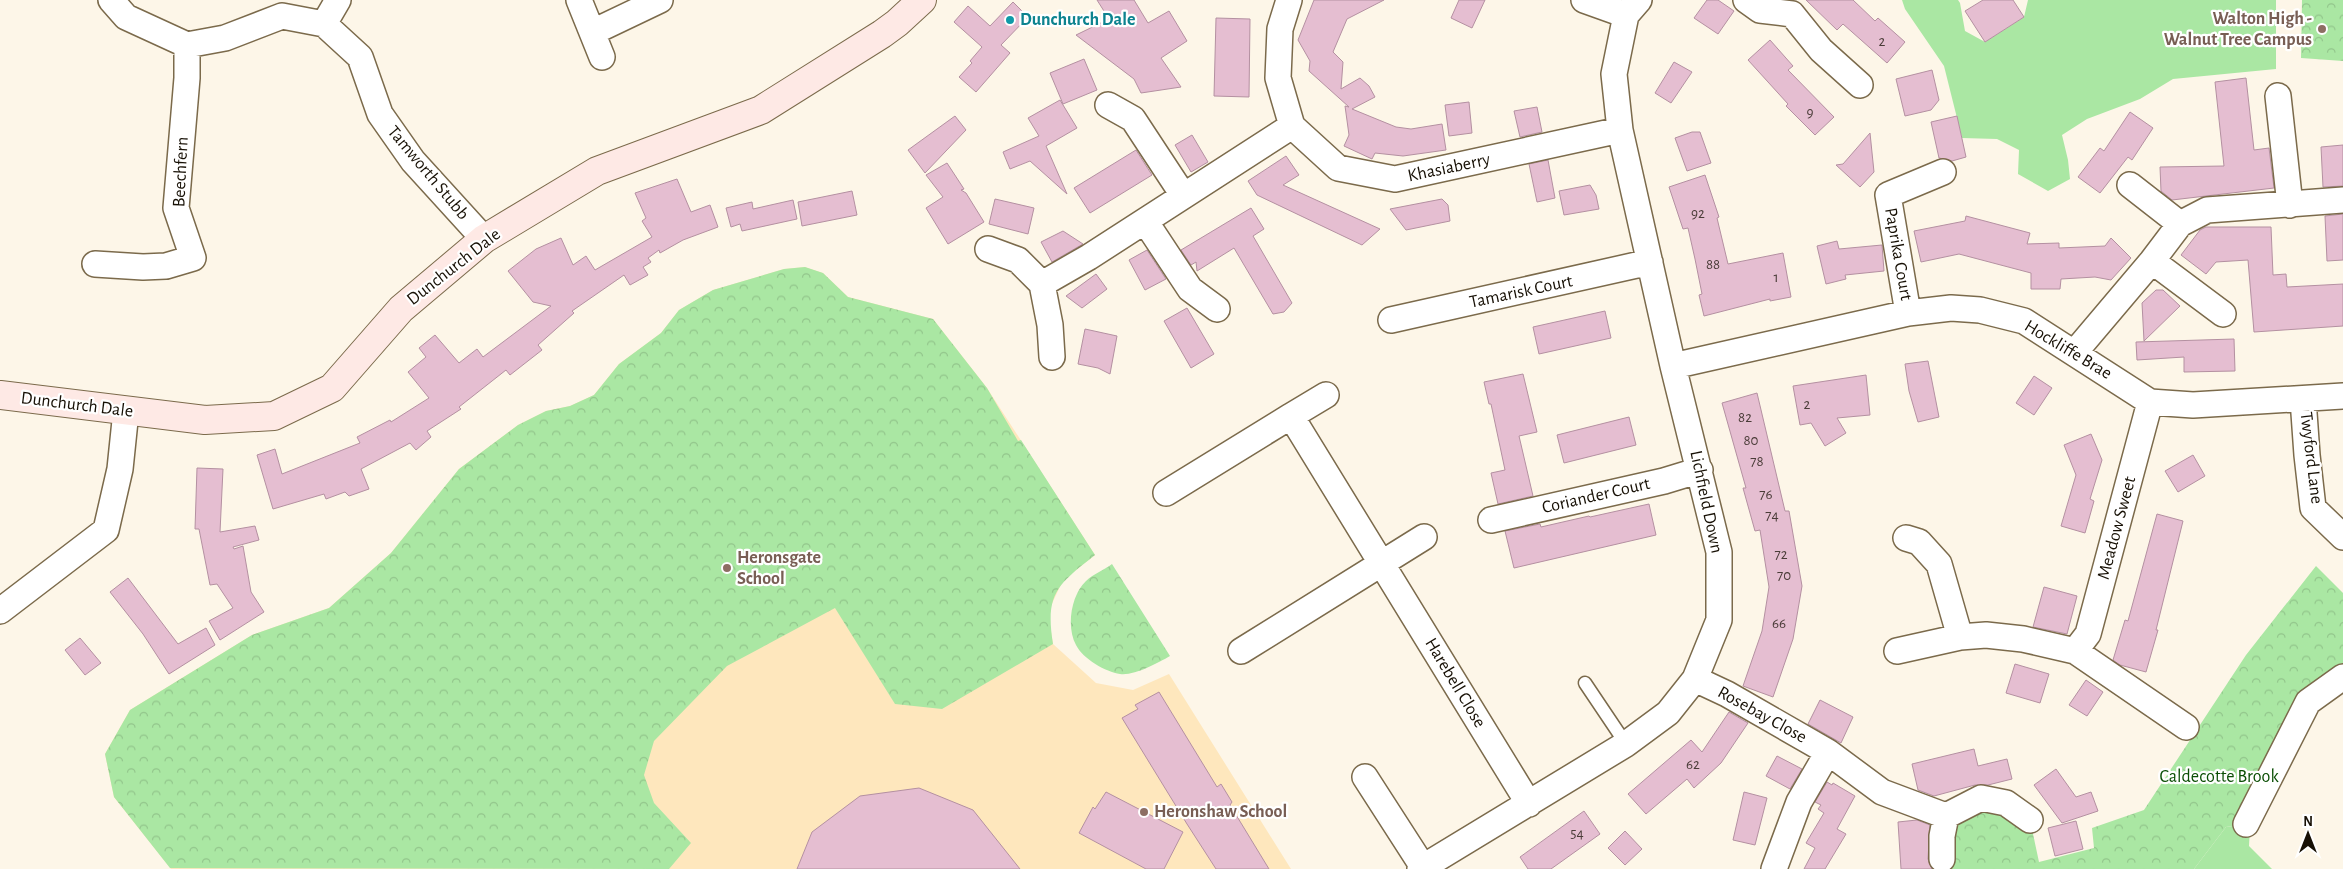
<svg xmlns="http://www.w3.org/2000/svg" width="2343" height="869" font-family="'Alegreya Sans',sans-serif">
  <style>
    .built { fill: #fee7bd }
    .grass { fill: #aae7a3 }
    .forest { fill: url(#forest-crowns) }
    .building { fill: #e5bed1; stroke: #b490a1 }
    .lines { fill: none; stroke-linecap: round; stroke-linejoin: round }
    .lane-casing { stroke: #7b6a4b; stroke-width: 15 }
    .street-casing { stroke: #7b6a4b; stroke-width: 28 }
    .secondary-casing { stroke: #7b6a4b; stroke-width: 30 }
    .lane { stroke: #fff; stroke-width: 12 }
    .street { stroke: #fff; stroke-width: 25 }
    .secondary { stroke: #fee9e5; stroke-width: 28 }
    .culture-dot { fill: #0f9aa8; stroke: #fff; stroke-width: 2 }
    .education-dot { fill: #8d6e63; stroke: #fff; stroke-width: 2 }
    .labels { text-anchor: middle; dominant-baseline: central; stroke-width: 4.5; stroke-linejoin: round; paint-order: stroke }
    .number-label { font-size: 15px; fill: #4a3c38 }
    .education-label { font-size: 18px; font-weight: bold; fill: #785e54; stroke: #fff; text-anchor: start }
    .culture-label { font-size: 18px; font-weight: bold; fill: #0d838f; stroke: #fff; text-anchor: start }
    .street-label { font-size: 18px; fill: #171005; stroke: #fff }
    .park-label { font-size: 18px; fill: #0a4e04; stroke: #fff }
  </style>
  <defs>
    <pattern id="forest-crowns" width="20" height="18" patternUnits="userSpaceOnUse" patternTransform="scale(1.25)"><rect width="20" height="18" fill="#aae7a3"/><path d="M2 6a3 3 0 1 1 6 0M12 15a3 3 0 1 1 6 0" fill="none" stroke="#92c58b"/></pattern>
  </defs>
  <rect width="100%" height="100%" fill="#fdf6e8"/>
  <path class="built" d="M805,267L823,273L848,297L933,319L987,388L1095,555L1063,580L1050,608L1049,620L1053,644L1096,683L1133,690L1169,674L1291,869H171L114,797L105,754L130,710L252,635L329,608L391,553L459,469L518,425L546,411L570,406L594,395L619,364L661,333L679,310L713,290L784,269Z"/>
  <path class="grass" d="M1902,0H1958L1960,3L1965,31L1985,42L2024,17L2028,0H2276V69L2173,79L2140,99L2087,119L2062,135L2068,160L2070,179L2048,191L2018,174L2019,150L1997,139L1962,138L1944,66L1905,9Z
    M2246,824L2250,827L2249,846L2272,869H2194L2226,827Z"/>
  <path class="forest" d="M2302,0H2343V61L2301,58Z
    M805,267L823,273L848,297L933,319L987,388L1018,441L1021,440L1095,555C1057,585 1045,594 1053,644L942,709L895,704L835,608L727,666L654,741L644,775L654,803L691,843L669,869L170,868L114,797L105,754L130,710L252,635L329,608L391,553L459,469L518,425L546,411L570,406L594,395L619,364L661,333L679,310L713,290L784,269Z
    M1112,564L1170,656C1158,663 1134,676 1120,674C1106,672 1083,659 1076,645C1066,627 1071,595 1086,581C1093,574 1104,570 1112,564Z
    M2316,566L2343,593V677L2308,702L2246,824L2226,827L2194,869H1937L1942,836L1981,798L2030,820L2039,862L2094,848L2092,828L2144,810L2246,655Z"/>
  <path class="building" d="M1097,0H1134L1148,23L1169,11L1187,41L1161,58L1181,87L1141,93L1134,79L1076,35L1109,19Z
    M1314,0H1384L1347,19L1333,52L1343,62L1341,89L1360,78L1369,86L1375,97L1352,109L1396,127L1411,129L1442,124L1446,150L1403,156L1375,153L1372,159L1344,146L1349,135L1345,106L1349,107L1309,71L1310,61L1298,40Z
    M1459,0H1485L1472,28L1451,18Z
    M1707,0H1718L1734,11L1718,34L1694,18Z
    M1806,0H1853L1875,21L1878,18L1905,42L1887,63L1843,24L1837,30Z
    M1983,0H2013L2024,17L1985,42L1965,11Z
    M1013,2L1028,17L1001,45L1010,53L976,92L959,77L972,63L970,61L982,47L954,22L968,6L990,26Z
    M1216,18L1250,19L1249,97L1214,96Z
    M1770,40L1793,66L1788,70L1834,117L1815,135L1786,106L1788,104L1748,60Z
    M1084,59L1097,90L1063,104L1050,73Z
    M1674,62L1692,72L1671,103L1655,93Z
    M1932,70L1939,100L1931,110L1905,116L1896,79Z
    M2246,78L2254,150L2269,148L2274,188L2172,200L2161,191L2160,167L2224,166L2215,82Z
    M1060,100L1077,128L1046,146L1067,194L1030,161L1010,169L1003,152L1039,136L1028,118Z
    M1469,102L1472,133L1449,136L1445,105Z
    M1537,107L1542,132L1520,137L1514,111Z
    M2130,112L2153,128L2132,160L2128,157L2100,193L2078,177L2100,148L2104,151Z
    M955,116L966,130L925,173L908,150Z
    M1957,116L1966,157L1952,161L1939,158L1931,122Z
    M1692,132H1700L1711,163L1687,171L1675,138Z
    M1870,133L1874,172L1860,187L1836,165L1843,164Z
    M1192,135L1208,162L1191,172L1175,145Z
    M2343,145V186L2323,187L2321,147Z
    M1136,150L1152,175L1090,213L1074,188Z
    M1286,156L1299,175L1283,185L1380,229L1362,245L1257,195L1248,181Z
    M1548,160L1555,198L1537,202L1529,164Z
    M947,163L964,189L961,190L966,193L984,222L948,244L926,208L943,197L926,175Z
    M1705,175L1719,217L1717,218L1728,264L1783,253L1791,297L1770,301V299L1704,316L1699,295L1702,294L1695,259L1688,228L1683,229L1669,187Z
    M677,179L691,212L710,205L718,227L683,240L660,253L659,250L648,258L651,262L643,267L648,275L630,285L624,275L572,311L574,313L538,345L542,350L510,375L506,370L459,407L461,409L427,431L431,437L416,450L410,443L361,469L369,489L349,496L345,492L326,499L324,494L273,509L257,455L275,449L282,474L360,443L357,437L390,420L391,422L429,398L408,372L426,357L419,348L435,335L459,363L477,349L483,357L551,306L533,302L508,271L536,249L561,238L573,265L586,256L595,270L652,237L642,221L646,218L635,193Z
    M1590,185L1596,195L1599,209L1564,215L1559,191Z
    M852,191L857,215L802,226L798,202Z
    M995,199L1034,208L1028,234L989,224Z
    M1442,199L1448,205L1450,221L1406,230L1390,209Z
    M793,200L797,219L742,231L740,224L731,227L726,208L752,202L753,209Z
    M1251,208L1264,229L1253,236L1292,303L1284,312L1273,314L1234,248L1197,271L1196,262L1191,265L1181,250Z
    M2343,214V260L2327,261L2325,216Z
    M1966,216L2030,233L2027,244L2059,243V248L2105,246L2111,238L2131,258L2111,280L2095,277L2061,279L2060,289H2031V273L1959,254L1921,262L1914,231L1965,221Z
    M2206,227H2271L2273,275L2286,274L2287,287L2343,284V326L2254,332L2248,260L2216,262L2206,274L2181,255L2200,230Z
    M1063,231L1083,244L1052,262L1041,242Z
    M1837,241L1839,249L1882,245L1884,271L1845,275L1846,279L1826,284L1817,246Z
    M1147,250L1166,279L1145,290L1129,260Z
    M1096,274L1107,289L1082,308L1066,296Z
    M2156,290H2163L2180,306L2144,341L2142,303Z
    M1187,308L1214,354L1191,368L1164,321Z
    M1605,311L1611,338L1539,354L1533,327Z
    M1085,329L1117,336L1110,374L1098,368L1078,364Z
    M2234,339L2235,371L2184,372V357L2137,360L2136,342Z
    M1928,361L1939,417L1918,422L1909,391L1905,364Z
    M1523,374L1537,432L1519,436L1533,496L1498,504L1491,473L1505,470L1491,404H1489L1484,382Z
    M1866,375L1870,415L1837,418L1846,433L1825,446L1811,423L1800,425L1793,386Z
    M2034,376L2052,388L2034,415L2016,403Z
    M1757,393L1785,511H1789L1802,586L1793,639L1773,697L1743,686L1762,631L1769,587L1760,530L1755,531L1743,488H1746L1722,403Z
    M1629,417L1636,445L1564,463L1557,435Z
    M2091,434L2102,460L2090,499L2094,501L2085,533L2061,526L2076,475L2064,445Z
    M2193,455L2205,476L2178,492L2165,471Z
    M197,468L223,469L220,532L255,526L259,540L233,547L234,549L243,546L251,592L264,612L220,640L209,621L233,608L217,584L210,585L199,529H195Z
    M1649,504L1656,535L1514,568L1505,531L1540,524L1541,527L1589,516L1590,517Z
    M2157,514L2183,521L2156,630H2158L2146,672L2120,665L2113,660L2125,620L2128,621Z
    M128,578L178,644L206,628L215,645L169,674L143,634L110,592Z
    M2044,587L2077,596L2067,634L2033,627Z
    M80,638L101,663L85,675L65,650Z
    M2015,664L2049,674L2040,703L2006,693Z
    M2086,680L2103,692L2087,716L2069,705Z
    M1159,692L1217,787L1221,784L1232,802L1230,805L1269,869H1216L1187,824L1122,718L1138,709L1135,705Z
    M1820,700L1853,717L1841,743L1808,724Z
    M1729,712L1748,723L1721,763L1694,788L1687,779L1646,814L1628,794L1691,740L1702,752Z
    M1974,749L1978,766L2007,759L2012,779L1988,785H1975L1934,796L1918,790L1912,764Z
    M1777,756L1802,769L1790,789L1766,776Z
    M2056,769L2076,797L2091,792L2098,811L2062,823L2034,785Z
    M1827,782L1832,785L1833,783L1855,796L1837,829L1846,834L1825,869H1804L1815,848L1806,843L1824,813L1818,809L1821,805L1815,802Z
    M919,788L973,810L1020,869H797L812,832L860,796Z
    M1106,792L1183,832L1164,869H1146L1079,833L1093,807L1095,809Z
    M1744,792L1767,798L1755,845L1733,840Z
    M1584,811L1600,834L1551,869H1528L1520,857Z
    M1917,820L1930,825L1928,859L1932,869H1901L1898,822Z
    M2076,821L2083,849L2055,856L2048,828Z
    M1625,831L1642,849L1625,865L1608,848Z"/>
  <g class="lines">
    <g class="lane-casing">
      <path id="lane" d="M1585,683L1626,744"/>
    </g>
    <g class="street-casing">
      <path id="street" d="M111,0L126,17L187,45L225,38L282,16L324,24L360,57L380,114L413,161L484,239
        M579,0L602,57
        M1289,0L1280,29L1278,78L1292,126L1338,168L1395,179L1620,130
        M1584,0L1626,15
        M1746,0L1760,10L1792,14L1821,50L1860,85
        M324,24L338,0
        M593,32L660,0
        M2278,96L2290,205
        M1108,105L1133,119L1183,195
        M2130,185L2180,224
        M1145,221L1190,289L1217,309
        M988,249L1018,260L1042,284L1050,325L1052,357
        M2152,261L2223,314
        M95,264L143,267L166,266L193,258L176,208L187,78V45
        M1042,284L1089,257L1292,126
        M1908,313L1888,195L1943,172
        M1391,320L1650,262
        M2075,352L2152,261L2180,224L2207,210L2343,200
        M1673,366L1908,313L1951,308L1980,310L2024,321L2150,402L2193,405L2343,396
        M2303,399L2307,455L2313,508L2343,537
        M1291,416L1326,395
        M1166,493L1291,416L1529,804
        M1491,520L1664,481L1700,470
        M1906,538L1919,542L1939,564L1960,637
        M0,611L106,530L120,469L126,411
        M1241,651L1424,537
        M1897,651L1960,637L1986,635L2023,639L2075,651L2186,727
        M2075,651L2088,634L2150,402
        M1695,679L1727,694L1828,752L1882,792L1946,816L1981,798L2006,803L2030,820
        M1365,777L1423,867
        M2246,824L2308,702L2343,677
        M1942,859V836L1946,816
        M1420,869L1626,744L1668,713L1695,679L1719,620V552L1673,366L1620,130L1614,74L1626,15L1639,0
        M1774,869L1799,802L1828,752"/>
    </g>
    <g class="secondary-casing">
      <path id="secondary" d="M0,395L205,420L274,416L332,388L401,309L484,239L597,171L761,110L882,34L897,23L922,0"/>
    </g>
    <use href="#lane" class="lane"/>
    <use href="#street" class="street"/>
    <use href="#secondary" class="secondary"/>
  </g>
  <circle class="culture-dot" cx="1010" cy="20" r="5"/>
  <g class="education-dot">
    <circle cx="2322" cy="29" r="5"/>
    <circle cx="727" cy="568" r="5"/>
    <circle cx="1144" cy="812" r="5"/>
  </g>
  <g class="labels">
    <g class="number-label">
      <text x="1882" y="41">2</text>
      <text x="1810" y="112">9</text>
      <text x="1698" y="213">92</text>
      <text x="1713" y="264">88</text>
      <text x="1776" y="277">1</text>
      <text x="1807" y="404">2</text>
      <text x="1745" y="417">82</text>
      <text x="1751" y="440">80</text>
      <text x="1757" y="461">78</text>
      <text x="1766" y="494">76</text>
      <text x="1772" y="515">74</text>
      <text x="1781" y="554">72</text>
      <text x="1784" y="575">70</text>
      <text x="1779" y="623">66</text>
      <text x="1693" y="764">62</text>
      <text x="1577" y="833">54</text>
    </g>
    <g class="education-label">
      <text x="2312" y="19" text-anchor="end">Walton High -<tspan x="2312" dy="21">Walnut Tree Campus</tspan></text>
      <text x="737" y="558">Heronsgate<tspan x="737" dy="21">School</tspan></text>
      <text x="1154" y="812">Heronshaw School</text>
    </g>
    <g class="culture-label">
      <text x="1020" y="20">Dunchurch Dale</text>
    </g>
    <g class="street-label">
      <text transform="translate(1449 168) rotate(-12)">Khasiaberry</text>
      <text transform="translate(181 172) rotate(-87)">Beechfern</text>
      <text transform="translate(428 173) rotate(50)">Tamworth Stubb</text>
      <text transform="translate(1898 254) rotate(80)">Paprika Court</text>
      <text transform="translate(454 267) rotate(-38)">Dunchurch Dale</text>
      <text transform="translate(1521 292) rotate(-12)">Tamarisk Court</text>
      <text transform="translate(2068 350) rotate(31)">Hockliffe Brae</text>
      <text transform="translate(77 405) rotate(7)">Dunchurch Dale</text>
      <text transform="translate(2311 458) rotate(83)">Twyford Lane</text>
      <text transform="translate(1596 496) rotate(-13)">Coriander Court</text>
      <text transform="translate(1706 502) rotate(78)">Lichfield Down</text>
      <text transform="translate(2117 528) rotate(-75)">Meadow Sweet</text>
      <text transform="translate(1455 683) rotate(59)">Harebell Close</text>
      <text transform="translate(1762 715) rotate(29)">Rosebay Close</text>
    </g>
    <g class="park-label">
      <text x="2219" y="777">Caldecotte Brook</text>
    </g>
  </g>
  <g transform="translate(2308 834)" stroke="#ffffff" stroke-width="4" paint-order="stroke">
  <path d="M0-4L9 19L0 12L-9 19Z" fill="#171005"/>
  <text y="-8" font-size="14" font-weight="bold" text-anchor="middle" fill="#171005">N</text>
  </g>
</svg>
